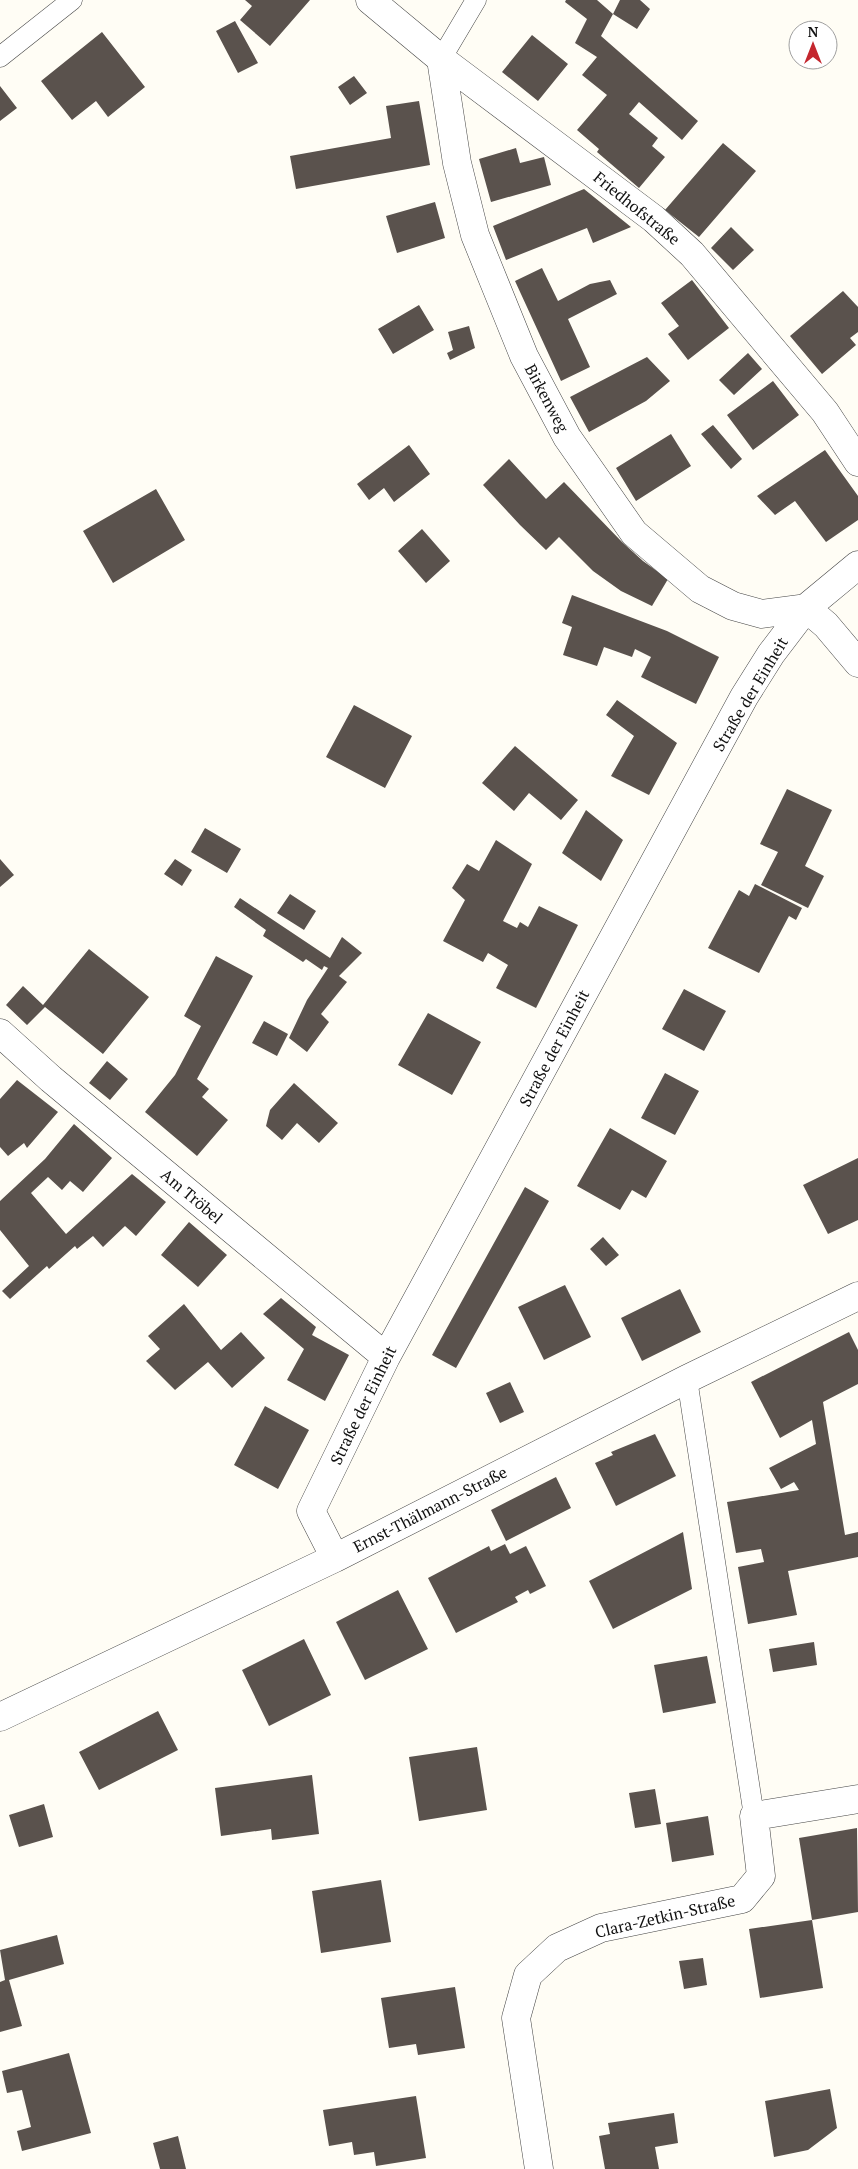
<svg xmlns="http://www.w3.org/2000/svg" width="858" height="2169" font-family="'PT Serif',serif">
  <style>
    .building { fill: #5a524d }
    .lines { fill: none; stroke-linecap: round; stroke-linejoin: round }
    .lane-casing { stroke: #444; stroke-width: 21 }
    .street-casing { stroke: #444; stroke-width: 29 }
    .lane { stroke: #fff; stroke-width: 20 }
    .street { stroke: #fff; stroke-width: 28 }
    .labels { text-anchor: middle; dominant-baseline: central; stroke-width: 5; stroke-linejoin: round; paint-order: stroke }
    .street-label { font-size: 16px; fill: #111; stroke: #fff }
  </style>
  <rect width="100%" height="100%" fill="#fffdf5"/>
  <path class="building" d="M245,0H310L270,46L240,20L252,6Z
    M566,0H597L613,14L601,36L698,121L682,140L639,102L629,114L658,138L652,146L665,157L639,188L597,152L599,149L577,130L607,95L582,75L597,57L575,43L587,19L565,2Z
    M620,0H640L650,9L637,29L613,14Z
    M235,21L258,63L238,73L216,31Z
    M102,32L145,87L108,117L96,101L72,120L41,81Z
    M532,35L568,64L538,101L502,72Z
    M354,76L367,93L350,105L338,87Z
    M0,86L17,108L0,121Z
    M419,101L430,165L296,189L290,156L391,138L386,106Z
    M723,143L756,171L699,237L665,210Z
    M516,148L520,163L544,157L551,185L491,202L479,159Z
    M584,189L631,227L593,243L587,228L506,260L493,226Z
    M435,202L445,238L397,253L386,216Z
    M731,227L754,250L733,270L711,248Z
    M542,268L558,301L590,284L610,280L617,294L568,319L590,367L561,381L515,281Z
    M692,280L729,328L688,360L668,334L679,326L661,303Z
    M843,291L858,307V332L850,338L856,345L822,374L790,336Z
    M419,305L434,330L393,354L378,329Z
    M469,326L475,348L450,360L447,353L453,350L448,332Z
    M748,353L762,369L734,395L719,380Z
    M647,357L670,381L646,401L589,432L570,397Z
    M773,381L799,415L753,450L727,415Z
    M713,425L742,459L731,469L701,434Z
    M671,434L691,466L636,501L616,468Z
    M409,445L430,474L394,502L384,488L369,500L357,484Z
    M825,450L858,496V520L826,542L795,501L775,515L757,496Z
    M509,459L546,499L564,482L622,542L643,561L668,579L652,606L621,591L593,571L559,537L546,550L520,525L483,485Z
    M156,489L185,540L113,583L83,531Z
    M422,529L450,561L426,583L398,551Z
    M572,595L667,631L719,657L696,704L641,677L651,657L635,649L632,657L604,647L597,666L563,655L572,627L562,623Z
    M617,700L677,743L649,795L611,776L634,736L606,715Z
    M354,705L412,736L385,788L326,757Z
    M515,746L578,800L561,820L529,793L514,811L482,783Z
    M787,789L832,810L805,866L824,876L808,908L761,885L778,852L760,844Z
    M586,810L623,840L601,881L562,853Z
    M205,828L241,849L227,873L191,852Z
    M496,840L532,864L503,921L517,928L520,922L528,927L539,906L578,925L536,1008L496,988L508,965L488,953L483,962L443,941L465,900L452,888L467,864L479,871Z
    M0,859L14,875L0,887Z
    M175,859L192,870L182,886L164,874Z
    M755,884L802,908L796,920L789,916L759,973L708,948L739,890L749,896Z
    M290,894L316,911L304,930L277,913Z
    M240,898L330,958L342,937L362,953L339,976L347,982L321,1014L329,1022L307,1052L289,1038L307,1000L328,968L324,966L322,970L306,959L303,962L263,936L266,930L234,907Z
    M89,949L149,997L103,1054L45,1007L27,1025L6,1005L23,986L43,1005Z
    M216,956L253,976L197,1079L209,1089L202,1097L228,1120L197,1156L145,1112L175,1075L201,1026L184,1016Z
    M684,989L726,1011L704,1051L662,1029Z
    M428,1013L481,1042L452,1095L398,1065Z
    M264,1021L288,1034L277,1056L252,1043Z
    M107,1061L128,1079L110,1100L89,1083Z
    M665,1073L699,1091L675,1135L641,1118Z
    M17,1080L58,1112L27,1148L24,1143L8,1156L0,1147V1099Z
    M294,1083L338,1123L319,1143L297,1123L282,1140L266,1126L270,1110Z
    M74,1124L112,1158L83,1192L70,1181L62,1190L48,1177L31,1193L66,1234L132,1174L166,1202L136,1236L125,1226L103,1247L93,1236L77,1249L75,1246L49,1269L47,1266L10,1299L2,1291L29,1266L0,1230V1201L45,1159Z
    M610,1128L667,1161L646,1198L632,1190L620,1210L577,1186Z
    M858,1158V1220L828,1234L803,1185Z
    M525,1187L549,1201L456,1368L432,1355Z
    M189,1222L227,1255L198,1287L161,1255Z
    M603,1237L619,1255L606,1266L590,1249Z
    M565,1285L591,1337L544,1360L518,1307Z
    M680,1289L701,1332L642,1361L621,1318Z
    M281,1298L316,1327L312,1335L349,1355L325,1401L287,1380L304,1349L263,1314Z
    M184,1304L221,1350L241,1332L265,1358L232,1388L208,1362L175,1390L146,1361L160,1349L148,1336Z
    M849,1332L858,1350V1384L823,1402L845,1535L858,1532V1557L788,1571L797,1615L748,1624L738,1567L764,1562L761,1549L736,1553L727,1502L799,1490L794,1482L781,1489L769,1468L816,1444L812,1420L780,1438L751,1382Z
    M510,1382L524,1412L500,1423L486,1393Z
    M265,1406L309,1430L278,1489L234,1465Z
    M655,1434L676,1476L616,1506L595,1463L613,1455L611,1452Z
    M556,1477L571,1508L506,1541L491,1510Z
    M683,1532L692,1589L613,1629L589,1581Z
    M505,1544L510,1554L526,1546L546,1586L530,1594L528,1590L515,1597L518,1602L456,1633L428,1578L489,1546L491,1551Z
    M398,1590L428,1649L365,1680L336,1622Z
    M304,1639L331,1695L269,1726L242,1670Z
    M814,1642L817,1665L773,1672L769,1649Z
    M707,1656L716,1703L663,1713L654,1665Z
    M158,1711L178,1750L99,1790L79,1752Z
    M477,1747L487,1810L419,1821L409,1757Z
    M312,1775L319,1834L272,1840L271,1829L221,1836L215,1788Z
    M655,1789L661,1824L635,1828L629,1793Z
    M44,1804L53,1837L19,1847L9,1815Z
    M708,1816L714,1855L672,1862L666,1823Z
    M857,1828L858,1912L812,1920L799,1838Z
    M381,1880L391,1942L321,1953L312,1891Z
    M812,1920L823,1988L760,1998L749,1929Z
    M57,1935L64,1964L9,1980L22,2026L0,2032V1982L5,1980L0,1950Z
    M703,1958L707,1985L684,1989L679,1961Z
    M455,1987L465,2048L418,2055L416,2044L389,2048L381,1998Z
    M69,2053L91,2133L22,2151L17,2131L31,2127L22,2090L7,2093L2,2071Z
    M830,2089L837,2128L808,2150L774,2157L765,2101Z
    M416,2096L426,2158L376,2166L374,2152L354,2155L352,2142L329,2146L323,2110Z
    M674,2113L678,2143L655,2147L659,2169H605L599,2136L610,2134L608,2123Z
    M178,2136L186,2169H160L153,2143Z"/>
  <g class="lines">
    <g class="lane-casing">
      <path id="lane" d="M0,57L72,0
        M441,59L476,0
        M687,1379L754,1816"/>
    </g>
    <g class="street-casing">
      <path id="street" d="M370,0L441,59L654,219L692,254L825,412L858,462
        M441,59L457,163L475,235L524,356L567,437L634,533L700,589L733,606L762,614L806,608
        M806,608L826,625L858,663
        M0,1033L51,1079L386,1357
        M335,1558L311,1511L386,1357L744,697L771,654L806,608L858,565
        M0,1717L335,1558L687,1379L858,1296
        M539,2169L516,2018L528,1975L557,1948L601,1928L742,1899L761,1876L754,1816L858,1799"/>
    </g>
    <use href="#lane" class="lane"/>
    <use href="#street" class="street"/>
  </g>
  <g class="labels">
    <g class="street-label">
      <text transform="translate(637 208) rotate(39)">Friedhofstraße</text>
      <text transform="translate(547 398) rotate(62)">Birkenweg</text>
      <text transform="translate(750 694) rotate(-59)">Straße der Einheit</text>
      <text transform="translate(554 1048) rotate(-62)">Straße der Einheit</text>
      <text transform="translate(192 1196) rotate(40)">Am Tröbel</text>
      <text transform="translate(363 1405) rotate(-64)">Straße der Einheit</text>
      <text transform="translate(430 1509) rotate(-27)">Ernst-Thälmann-Straße</text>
      <text transform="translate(665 1916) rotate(-13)">Clara-Zetkin-Straße</text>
    </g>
  </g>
  <g transform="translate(813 45)"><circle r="24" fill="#ffffff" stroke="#a0a0a0"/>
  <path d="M0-4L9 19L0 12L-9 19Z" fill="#c4262e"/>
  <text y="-8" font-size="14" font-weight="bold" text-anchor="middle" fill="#111111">N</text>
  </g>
</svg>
